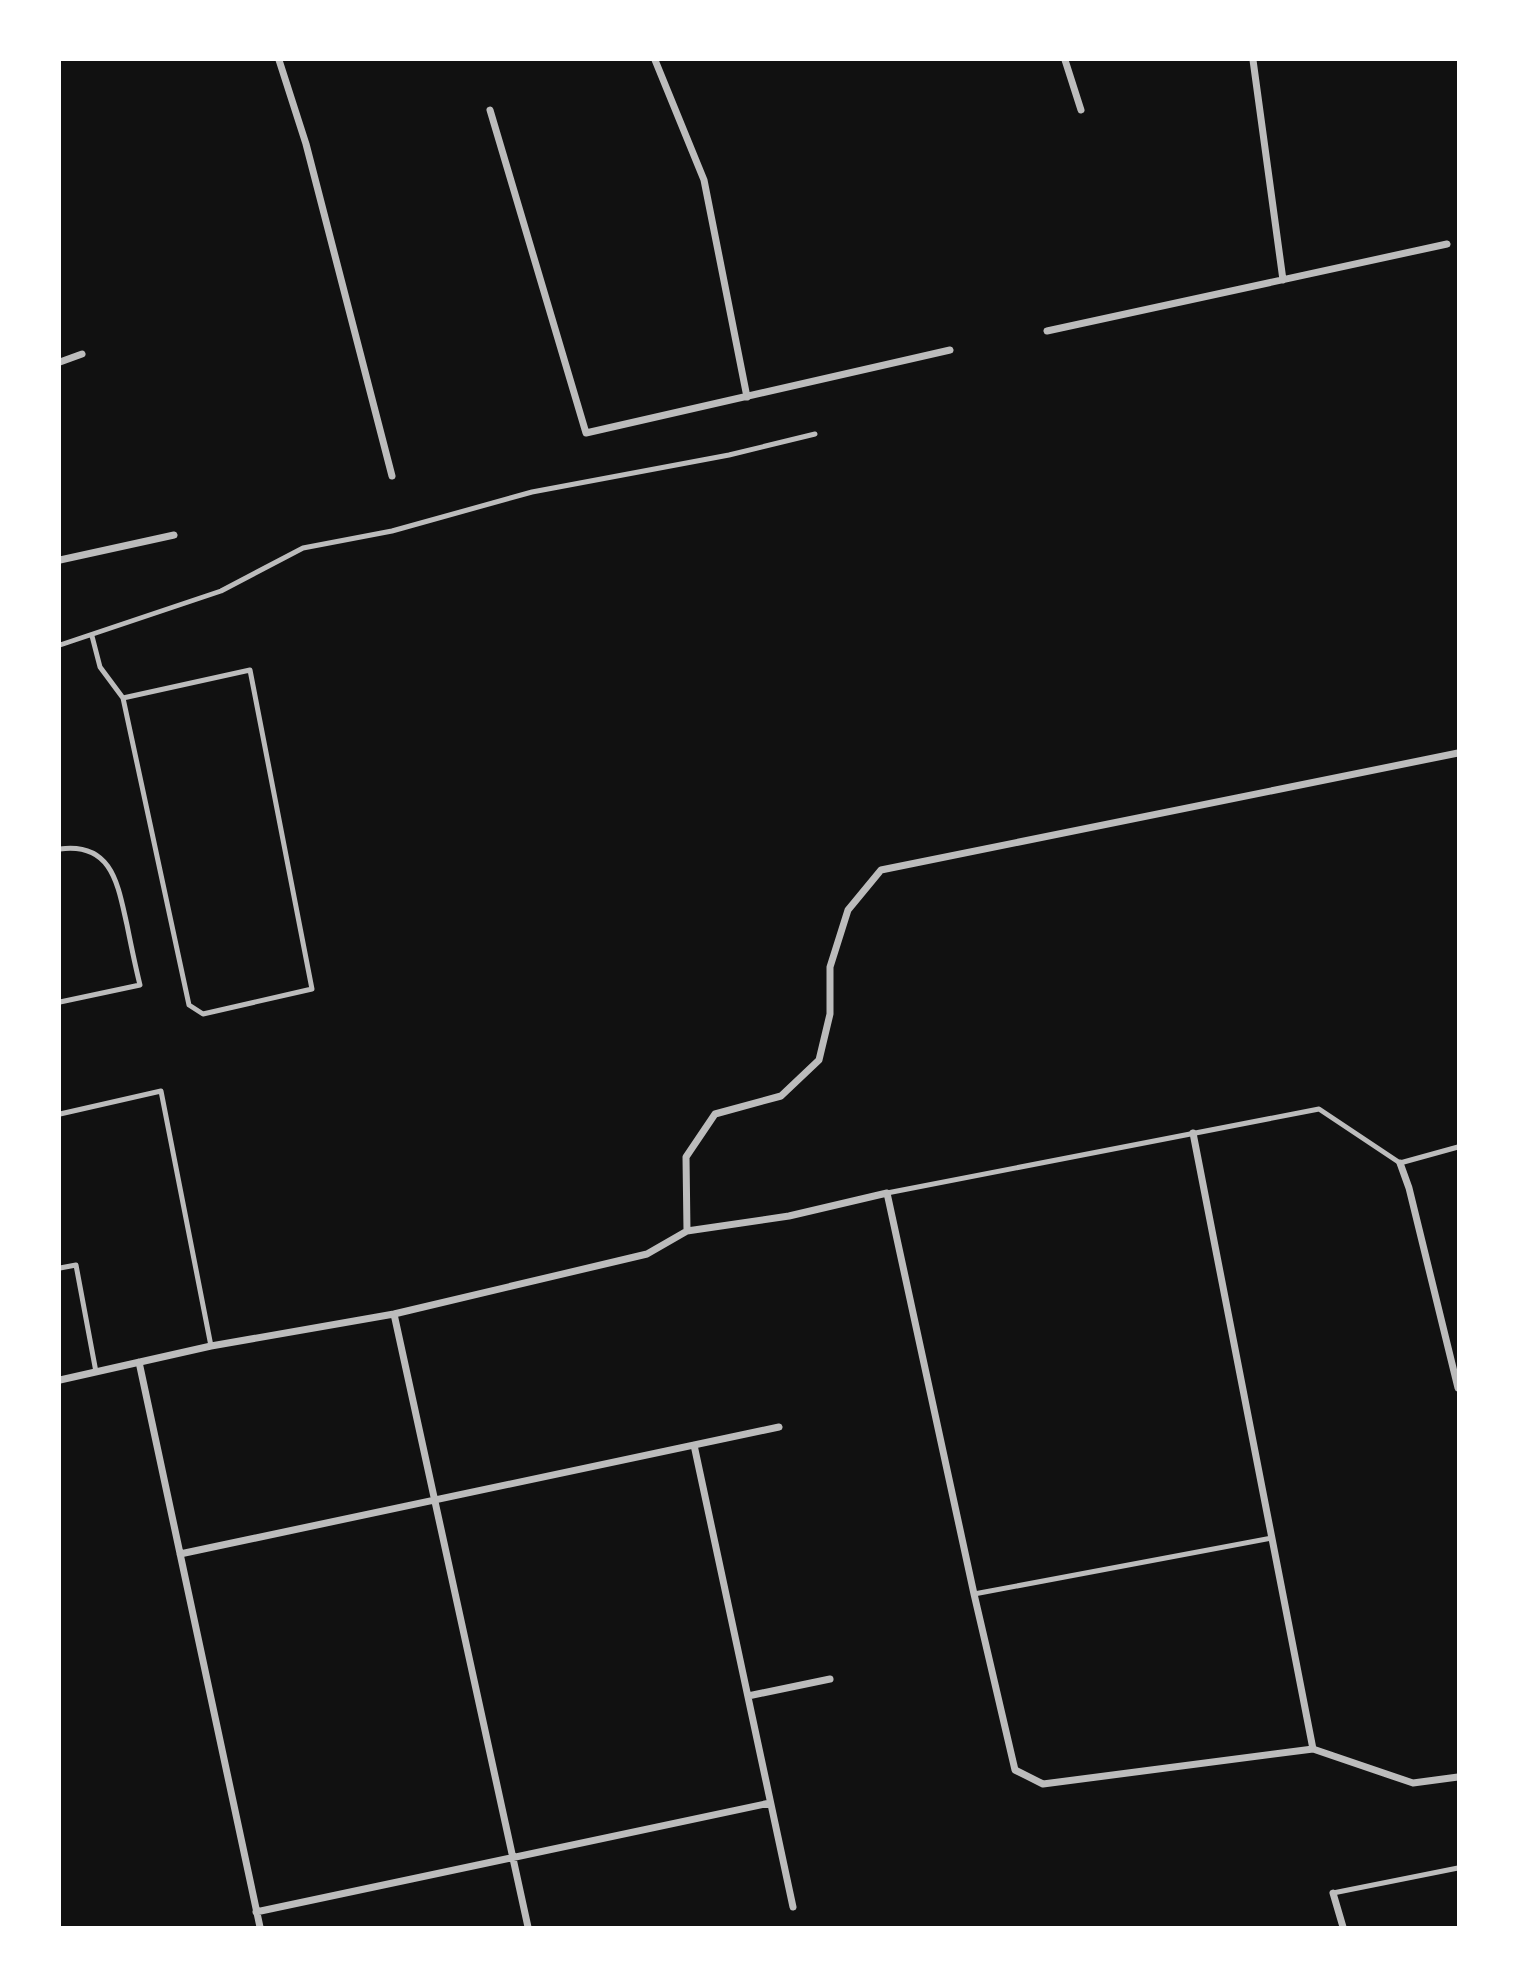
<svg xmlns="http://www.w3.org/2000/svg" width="1518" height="1987" font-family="Jost,sans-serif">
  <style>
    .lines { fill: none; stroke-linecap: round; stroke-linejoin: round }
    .service { stroke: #bcbcbc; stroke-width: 5 }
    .minor { stroke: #bcbcbc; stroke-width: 7 }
  </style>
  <rect width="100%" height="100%" fill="#111"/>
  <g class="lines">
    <path class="service" d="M92,636L100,667L123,698L189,1005L203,1014L312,989L250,670L123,698
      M60,645L221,591L303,548L392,531L532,492L729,455L815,434
      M60,849C113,842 118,886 127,925C131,945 135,965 140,985L60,1002
      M60,1114L161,1091L211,1346
      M887,1193L1319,1109L1400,1163L1458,1147
      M60,1268L76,1265L96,1372
      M974,1594L1272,1538
      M1333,1893L1458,1868"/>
    <path class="minor" d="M279,60L306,144L392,476
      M655,60L704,180L747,397
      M1065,60L1081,110
      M1253,60L1283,280
      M490,110L586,433L950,350
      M1047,331L1447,244
      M60,362L82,354
      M60,560L174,535
      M1193,1133L1313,1749
      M1400,1163L1409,1188L1458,1388
      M687,1231L686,1157L715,1114L781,1096L819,1060L830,1014V967L848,910L881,870L1458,753
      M394,1314L528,1927
      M139,1362L260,1927
      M60,1380L211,1346L394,1314L647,1254L687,1231L789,1216L887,1193L974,1594L1015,1770L1043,1784L1313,1749L1413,1783L1458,1777
      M694,1445L793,1907
      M180,1554L779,1427
      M748,1696L830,1679
      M1333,1893L1343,1927
      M256,1912L770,1803"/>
  </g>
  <rect width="1518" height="1987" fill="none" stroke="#ffffff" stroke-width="122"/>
</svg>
